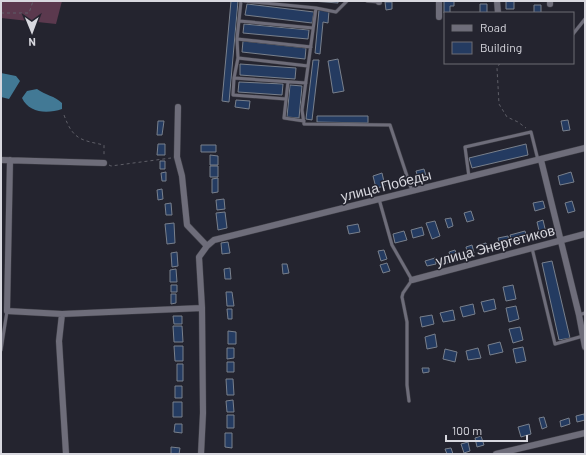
<svg xmlns="http://www.w3.org/2000/svg" width="586" height="455" font-family="Barlow,sans-serif">
  <style>
    .green { fill: #5b394e }
    .water { fill: #427995 }
    .building { fill: #243b61; stroke: #79808c }
    .lines { fill: none; stroke-linecap: round; stroke-linejoin: round }
    .lane-casing { stroke: #3e3e46; stroke-width: 4 }
    .street-casing { stroke: #3e3e46; stroke-width: 7 }
    .path { stroke: #5f5f68; stroke-width: 1; stroke-dasharray: 3 3; stroke-linecap: butt }
    .lane { stroke: #6e6d7a; stroke-width: 3 }
    .street { stroke: #6e6d7a; stroke-width: 6 }
    .labels { text-anchor: middle; dominant-baseline: central; stroke-width: 3; stroke-linejoin: round; paint-order: stroke }
    .street-label { font-size: 14px; fill: #d8d8df; stroke: #24242f }
  </style>
  <rect width="100%" height="100%" fill="#24242f"/>
  <path class="green" d="M1,1H62L56,24L1,18Z"/>
  <path class="water" d="M1,73L16,76L20,81L9,99L1,97Z
    M37,89C45,95 55,96 62,103V109C47,114 29,113 22,98L27,91Z"/>
  <path class="building" d="M231,1H238L229,102L222,101Z
    M311,1H338V3Z
    M444,1H454V6H450V13H444Z
    M506,1H514V9H506Z
    M385,2H392V9L386,10Z
    M247,4L314,12L312,23L245,15Z
    M480,4H487V13H480Z
    M534,5H541V13H534Z
    M319,10L329,11L328,23L323,22L320,54L315,53Z
    M244,24L309,30L308,39L243,33Z
    M243,41L306,48L305,59L242,52Z
    M338,59L344,91L333,93L328,61Z
    M313,60H319L312,120L306,119Z
    M240,64L296,68L295,79L240,75Z
    M239,82L283,84L282,95L238,92Z
    M290,85L302,86L299,118L287,117Z
    M236,100L250,101L249,109L235,107Z
    M317,116H368V123L317,122Z
    M568,120L570,130L563,131L561,121Z
    M158,121H164L162,135H157Z
    M158,144H165V155H157Z
    M526,144L528,155L472,168L469,158Z
    M201,145H216V152H201Z
    M210,155L218,156V165H210Z
    M160,161H165V169H160Z
    M210,166H218V177H210Z
    M424,169L426,176L418,178L416,171Z
    M166,172V181H162L161,173Z
    M571,172L574,182L560,185L558,176Z
    M382,173L385,186L376,188L373,176Z
    M218,178V192L212,193V179Z
    M162,189L163,199L158,200L157,190Z
    M224,199L225,209L217,210L216,200Z
    M543,201L545,208L535,211L533,203Z
    M572,201L575,211L568,213L565,203Z
    M171,203L172,215H166L165,204Z
    M471,211L474,220L467,222L464,213Z
    M225,212L227,228L218,230L216,213Z
    M451,218L453,226L448,228L445,219Z
    M543,220L546,233L540,235L537,222Z
    M435,221L440,236L432,239L426,223Z
    M174,223L175,243L167,244L165,224Z
    M358,224L360,232L349,234L347,226Z
    M422,227L424,235L413,238L411,230Z
    M404,231L407,240L395,243L393,234Z
    M525,231L527,238L512,241L510,235Z
    M508,236L509,242L500,245L498,238Z
    M228,242L230,253L222,254L221,243Z
    M486,243L488,248L479,251L478,245Z
    M472,245L474,253L468,255L466,247Z
    M384,250L387,259L381,261L378,251Z
    M455,250L458,260L452,262L449,252Z
    M177,252L178,266L172,267L171,253Z
    M449,257L451,262L443,264L442,260Z
    M435,258L436,264L427,266L425,261Z
    M552,261L570,338L559,340L542,263Z
    M387,263L390,271L383,273L380,265Z
    M282,264H287L289,273L283,274Z
    M230,268L231,279H225L224,269Z
    M176,269L177,282H170V270Z
    M171,285H177V292H171Z
    M513,285L516,299L506,301L503,287Z
    M226,292H232L234,306H227Z
    M171,294H176V303L171,304Z
    M494,299L496,309L484,312L481,302Z
    M473,304L475,314L463,317L460,307Z
    M516,306L519,319L509,322L506,308Z
    M227,309H232V319H228Z
    M453,310L455,320L443,322L440,313Z
    M432,315L434,324L422,327L420,317Z
    M173,316H182V324H174Z
    M173,326H182L183,342H174Z
    M520,327L523,340L513,343L509,329Z
    M228,331L236,332V344H228Z
    M435,334L437,347L427,349L425,337Z
    M500,342L503,352L490,355L488,345Z
    M174,346H183V361H175Z
    M523,347L526,361L516,363L513,349Z
    M227,348H234V358L227,359Z
    M478,348L481,358L468,360L466,351Z
    M445,349L457,352L455,362L443,359Z
    M227,362H234V372H227Z
    M177,364H183V381H177Z
    M422,368H429V372L423,373Z
    M226,379H233L234,395H227Z
    M175,386H182V398H175Z
    M233,400L234,412H227L226,401Z
    M173,402H182V417H173Z
    M584,414L585,420L577,422L576,416Z
    M227,415H234V428H227Z
    M544,417L547,427L542,429L539,418Z
    M569,418L570,424L561,427L560,421Z
    M175,424H182V433L174,432Z
    M529,424L531,434L521,437L518,427Z
    M225,433H232V448L225,447Z
    M481,436L484,445L477,447L475,438Z
    M468,442L470,451L464,453L461,444Z
    M171,447L180,448L179,454H171Z
    M451,448L453,454H447L445,449Z"/>
  <g class="lines">
    <g class="lane-casing">
      <path id="lane" d="M241,1L237,39L238,58L308,66
        M244,1L316,8L336,12L347,1
        M367,1L379,2
        M316,8L302,110L304,124L390,125L412,191
        M239,21L313,28
        M573,34L585,19
        M237,39L311,47
        M238,58L234,78L306,83
        M234,78L233,95L286,99
        M288,82L284,118L304,121
        M469,177L465,147L531,132L538,160
        M379,199L392,245L412,280L403,293L402,297L407,322V385L409,401
        M532,248L555,344L583,336
        M579,315L585,313
        M1,350L7,311"/>
    </g>
    <g class="street-casing">
      <path id="street" d="M379,1V2
        M497,1L498,13
        M550,1V4
        M439,17V1
        M178,107L177,157L182,176L187,225L207,246
        M1,160L104,163
        M10,160L7,311L62,314L202,308
        M541,160L579,315L585,347
        M412,280L585,234
        M62,314L59,341L66,454
        M201,454L203,413L202,308L199,257L207,246L214,240L585,148
        M496,454L585,433"/>
    </g>
    <path class="path" d="M1,13H29L33,1
      M500,63L497,68L499,104L507,117L518,122L526,128
      M64,115C73,140 81,140 104,145V156
      M109,165L111,166L171,158"/>
    <use href="#lane" class="lane"/>
    <use href="#street" class="street"/>
  </g>
  <g class="labels">
    <g class="street-label">
      <text transform="translate(386 185) rotate(-14)">улица Победы</text>
      <text transform="translate(495 245) rotate(-15)">улица Энергетиков</text>
    </g>
  </g>
  <rect width="586" height="455" fill="none" stroke="#d8d8df" stroke-width="4"/>
  <rect x="444" y="12" width="130" height="52" fill="#24242f" stroke="#6c6c75"/>
  <rect x="452" y="25" width="20" height="6" fill="#6e6d7a" stroke="#6c6c75"/>
  <text x="480" y="32" font-size="12" fill="#d8d8df">Road</text>
  <rect x="452" y="42" width="20" height="12" fill="#243b61" stroke="#6c6c75"/>
  <text x="480" y="52" font-size="12" fill="#d8d8df">Building</text>
  <g transform="translate(32 32) rotate(179)" stroke="#24242f" stroke-width="3" paint-order="stroke">
  <path d="M0-3L7 15L0 10L-7 15Z" fill="#d8d8df"/>
  <text y="-6" font-size="11" font-weight="bold" text-anchor="middle" fill="#d8d8df">N</text>
  </g>
  <path d="M446 435v6h81v-6" fill="none" stroke="#d8d8df" stroke-width="2"/>
  <text x="452" y="435" font-size="12" fill="#d8d8df" stroke="#24242f" stroke-width="3" paint-order="stroke">100 m</text>
</svg>
